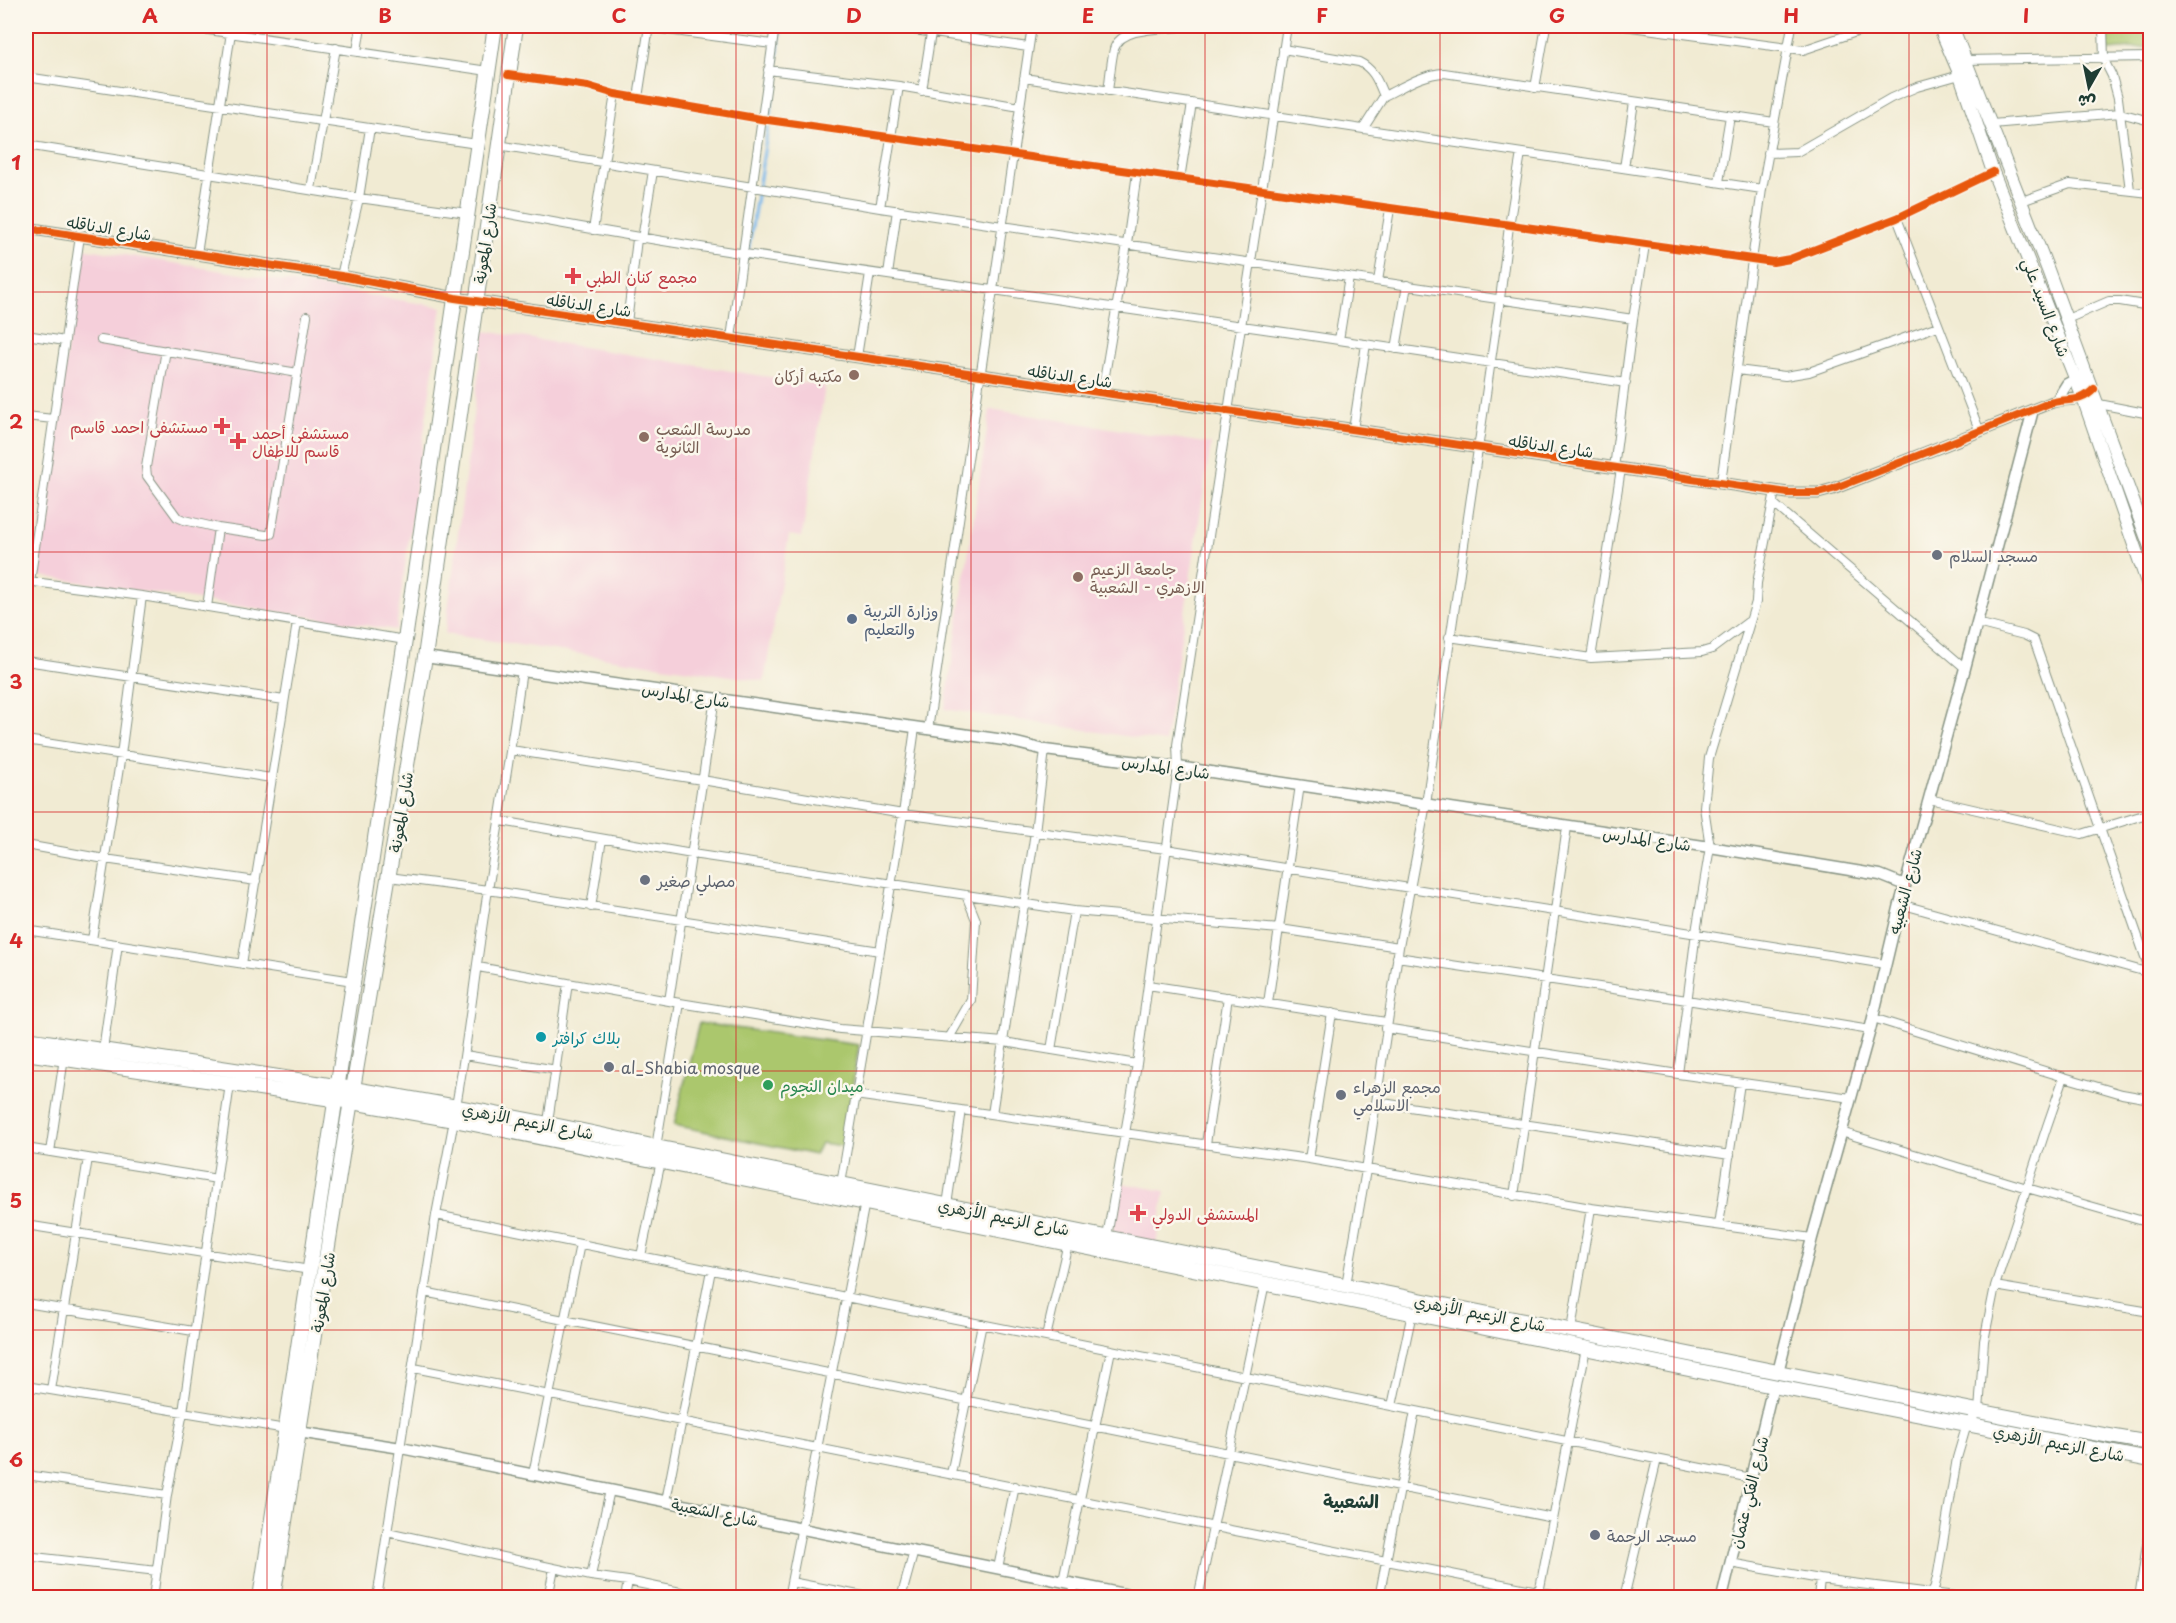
<svg xmlns="http://www.w3.org/2000/svg" width="2176" height="1623" font-family="'Playpen Sans','Playpen Sans Arabic',sans-serif">
  <style>
    .built { fill: #f5cfda }
    .green { fill: #abc76d; stroke: #658250; stroke-width: 1.5 }
    .lines { fill: none; stroke-linecap: round; stroke-linejoin: round }
    .stream { stroke: #79b9ed; stroke-width: 3 }
    .minor-casing { stroke: #889484; stroke-width: 10 }
    .tertiary-casing { stroke: #889484; stroke-width: 13 }
    .secondary-casing { stroke: #889484; stroke-width: 14 }
    .primary-casing { stroke: #889484; stroke-width: 16 }
    .trunk-casing { stroke: #889484; stroke-width: 16 }
    .minor { stroke: #fff; stroke-width: 8 }
    .tertiary { stroke: #fff; stroke-width: 10 }
    .secondary { stroke: #fff; stroke-width: 12 }
    .primary { stroke: #fff; stroke-width: 14 }
    .trunk { stroke: #fff; stroke-width: 14 }
    .cycleway-casing { stroke: #fbf7ec; stroke-width: 11 }
    .cycleway { stroke: #e8590c; stroke-width: 8 }
    .grid { fill: none; stroke: #d62828; stroke-width: 1.5; stroke-opacity: 0.55 }
    .health-dot { fill: #e0444e; stroke: #fbf7ec; stroke-width: 2 }
    .education-dot { fill: #8d6e63; stroke: #fbf7ec; stroke-width: 2 }
    .worship-dot { fill: #6b7280; stroke: #fbf7ec; stroke-width: 2 }
    .service-dot { fill: #5c6f8a; stroke: #fbf7ec; stroke-width: 2 }
    .culture-dot { fill: #0f9aa8; stroke: #fbf7ec; stroke-width: 2 }
    .leisure-dot { fill: #2e9e5b; stroke: #fbf7ec; stroke-width: 2 }
    .labels { text-anchor: middle; dominant-baseline: central; stroke-width: 5; stroke-linejoin: round; paint-order: stroke }
    .street-label { font-size: 16px; fill: #1f3d34; stroke: #fbf7ec }
    .health-label { font-size: 16px; fill: #be3a42; stroke: #fbf7ec; text-anchor: start }
    .education-label { font-size: 16px; fill: #785e54; stroke: #fbf7ec; text-anchor: start }
    .worship-label { font-size: 16px; fill: #5b616d; stroke: #fbf7ec; text-anchor: start }
    .service-label { font-size: 16px; fill: #4e5e75; stroke: #fbf7ec; text-anchor: start }
    .culture-label { font-size: 16px; fill: #0d838f; stroke: #fbf7ec; text-anchor: start }
    .leisure-label { font-size: 16px; fill: #27864d; stroke: #fbf7ec; text-anchor: start }
    .neighbourhood-label { font-size: 18px; font-weight: bold; fill: #1f3d34; stroke: #fbf7ec }
    .neatline { fill: none; stroke: #d62828; stroke-width: 2 }
    .grid-label { font-size: 20px; text-anchor: middle; font-weight: bold; fill: #d62828 }
  </style>
  <rect width="100%" height="100%" fill="#fbf7ec"/>
  <filter id="ink" filterUnits="userSpaceOnUse"><feTurbulence type="fractalNoise" baseFrequency=".0167" numOctaves="2"/><feDisplacementMap in="SourceGraphic" scale="12" xChannelSelector="R" yChannelSelector="G"/><feConvolveMatrix kernelMatrix="1 2 1 2 8 2 1 2 1" color-interpolation-filters="sRGB"/></filter>
  <filter id="wash" filterUnits="userSpaceOnUse"><feTurbulence type="fractalNoise" baseFrequency=".008" numOctaves="4" result="noise"/><feDisplacementMap in="SourceGraphic" scale="24" xChannelSelector="R" yChannelSelector="G"/><feGaussianBlur stdDeviation="1.35" result="paint"/><feColorMatrix in="noise" values="0 0 0 0 0 0 0 0 0 0 0 0 0 0 0 0 0 1.4 0 .05"/><feComposite in="paint" operator="in"/></filter>
  <g filter="url(#wash)">
    <rect width="100%" height="100%" fill="#f1ebd3"/>
    <path class="built" d="M82,248L442,307L396,630L34,575Z
      M484,331L825,386L802,537L789,535L764,681L445,634Z
      M990,409L1211,444L1165,742L945,709Z
      M1121,1183L1165,1191L1156,1245L1112,1235Z"/>
    <path class="green" d="M2107,26H2150V47L2108,50Z
      M699,1023L859,1045L843,1146L821,1143L815,1155L674,1125Z"/>
    <g class="lines">
      <path class="stream" d="M748,252L772,102L781,26"/>
    </g>
  </g>
  <g filter="url(#ink)">
    <g class="lines">
      <g class="minor-casing">
        <path id="minor" d="M181,26L488,71
          M638,26L772,44
          M887,26L1028,47
          M1624,26L1803,50L1874,26
          M2103,26L2104,60L2112,76L2118,98L2130,190
          M1283,49L1359,62C1374,69 1378,82 1384,96C1403,87 1422,74 1444,73L1774,122
          M357,51L361,26
          M1965,60L2150,57
          M768,70L899,86L1020,107
          M508,75L588,86L615,94L761,119L1773,262L1790,259L1897,218L1993,172
          M26,77L477,144
          M1024,78L1762,189
          M1535,88L1546,26
          M922,91L931,33
          M1108,91C1110,77 1111,62 1114,49C1121,25 1167,30 1187,26
          M638,98L649,26
          M1992,124L2120,113L2150,121
          M1363,129L1384,96
          M26,145L359,198L467,213
          M498,145L880,208L1633,319
          M1768,153L1797,152L1891,98L1917,87L1960,75
          M1624,168L1634,102
          M1180,179L1192,103
          M1719,182L1730,116
          M311,189L336,48
          M2022,201L2070,184L2150,193
          M880,208L899,86
          M489,210C674,246 861,271 1048,298C1241,325 1433,354 1626,383
          M1897,218L1980,432
          M593,230L615,94
          M197,254L232,26
          M888,275L897,210
          M341,276L359,198L370,128
          M1378,281L1390,209
          M2067,319L2109,301H2120L2150,306
          M627,323L637,239H642L653,171
          M26,335L65,341
          M731,338L775,26
          M101,340L298,373
          M1339,340L1349,277
          M1396,349L1407,285
          M166,350L146,467L147,476L177,517L184,520L218,528L266,535L271,534L307,316
          M857,357L870,273
          M1737,370L1785,376L1809,372L1938,326
          M1102,393L1127,244L1137,173
          M2099,404L2150,414
          M26,416L53,419
          M1353,430L1366,344
          M1614,468L1633,319L1645,245
          M1621,469L1591,658L1702,652L1712,649L1748,622
          M1721,482L1762,189L1792,26
          M1774,504L1965,668
          M26,581L142,596L405,640
          M30,582L80,236
          M207,607L218,528
          M1977,623L2024,635L2034,640L2150,971
          M1449,637L1591,658
          M26,661L284,700
          M928,730L1032,26
          M26,740L271,778
          M511,750L702,780L903,814L1166,849L1885,964
          M1929,799L2082,834L2150,813
          M501,821L692,854L1074,911L1280,929L1399,947
          M26,845L105,859L256,881
          M389,877L488,890L880,951
          M1900,904L2150,973
          M591,907L602,839
          M26,930L353,981
          M92,940L121,755L142,596
          M1397,957L1687,1000L1870,1030
          M242,964L297,623
          M478,967L669,1001
          M1148,985L1386,1022
          M680,1003L840,1029L1004,1042L1137,1064
          M1268,1003L1300,785
          M1873,1018L2064,1077L2122,1094L2150,1099
          M1385,1028L1678,1074L1851,1098
          M949,1038L971,1000L976,920L966,895
          M103,1050L118,944
          M1051,1050L1074,911
          M465,1055L557,1070
          M1678,1074L1696,932L1710,847L1704,807L1709,758L1756,602L1757,583L1775,491
          M855,1095L1309,1159L1591,1208L1812,1238
          M1376,1102L1730,1155
          M456,1106C469,1034 476,962 488,890C500,816 512,743 522,670
          M992,1114L1035,832L1045,750
          M548,1122L568,983
          M1841,1132L2027,1188L2150,1223
          M1206,1144L1228,997
          M656,1147L680,1003L669,1001L715,698
          M26,1148L217,1179
          M50,1152L64,1058
          M1309,1159L1332,1013
          M841,1184L903,814L915,728
          M1514,1196L1567,827
          M947,1205L961,1110
          M436,1215L1751,1478
          M26,1225L310,1270
          M1719,1225L1740,1083
          M1107,1237L1137,1064L1178,767L1177,745L1287,26
          M641,1256L661,1161
          M1346,1285L1366,1170L1399,947L1426,804L1500,299L1509,226L1521,153
          M1995,1286L2150,1312
          M424,1292L1553,1518
          M26,1303L193,1331
          M1571,1330L1591,1208
          M1046,1337L1068,1243
          M414,1368L1573,1598
          M26,1386L286,1429
          M51,1390L88,1158
          M1392,1406L1412,1313
          M533,1474L580,1244
          M951,1474L982,1324
          M26,1475L167,1495
          M666,1501L711,1270
          M387,1532L591,1576L628,1581L709,1598
          M26,1556L157,1571
          M1730,1563L1820,1579L1971,1598
          M998,1568L1015,1486
          M591,1576L610,1490
          M1063,1581L1111,1350
          M791,1582L874,1598
          M153,1598L167,1495L183,1412L230,1084
          M377,1598L436,1215L454,1120
          M548,1598L554,1568
          M625,1598L628,1581
          M788,1598L865,1202
          M901,1598L914,1551
          M1072,1598L1075,1583
          M1198,1598L1265,1283
          M1379,1598L1415,1411
          M1538,1598L1586,1348
          M1624,1598L1657,1459
          M1818,1598L1820,1579
          M1932,1598L1938,1573L1957,1458L1967,1424L1979,1411L1984,1341L1995,1286L2047,1126L2064,1077
          M2139,1598L2150,1524"/>
      </g>
      <g class="tertiary-casing">
        <path id="tertiary" d="M26,228L341,276L455,298L1788,493H1818L1833,489C1905,461 1978,432 2050,403C2063,397 2075,403 2088,394
          M2057,400L2067,384L2082,376
          M425,657L1004,740L1045,750L1178,767L1710,847L1880,875L1905,885
          M1778,1372L1812,1238L1870,1030L1900,904L1965,668L2033,410
          M292,1431L401,1448L1144,1598
          M1722,1598L1773,1386"/>
      </g>
      <g class="secondary-casing">
        <path id="secondary" d="M1939,26L1960,75L1993,172L2083,398L2150,591
          M1952,26L2048,270L2150,547"/>
      </g>
      <g class="primary-casing">
        <path id="primary" d="M26,1039C237,1070 448,1100 656,1147L1778,1372L2070,1429L2150,1443
          M26,1053L352,1102L454,1120L1773,1386L2150,1460"/>
      </g>
      <g class="trunk-casing">
        <path id="trunk" d="M260,1598L405,640L495,26
          M273,1598L345,1137L425,657L516,26"/>
      </g>
      <use href="#minor" class="minor"/>
      <use href="#tertiary" class="tertiary"/>
      <use href="#secondary" class="secondary"/>
      <use href="#primary" class="primary"/>
      <use href="#trunk" class="trunk"/>
      <g class="cycleway-casing">
        <path id="cycleway" d="M508,75L588,86L615,94L761,119L1773,262L1790,259L1897,218L1993,172
          M26,228L341,276L455,298L1788,493H1818L1833,489C1904,461 1976,433 2047,404C2065,396 2078,406 2094,389"/>
      </g>
      <use href="#cycleway" class="cycleway"/>
    </g>
  </g>
  <path class="grid" d="M267,26V1598M502,26V1598M736,26V1598M971,26V1598M1205,26V1598M1440,26V1598M1674,26V1598M1909,26V1598M26,292H2150M26,552H2150M26,812H2150M26,1071H2150M26,1330H2150"/>
  <g class="health-dot">
    <path d="M570 267h6v6h6v6h-6v6h-6v-6h-6v-6h6z"/>
    <path d="M219 417h6v6h6v6h-6v6h-6v-6h-6v-6h6z"/>
    <path d="M235 432h6v6h6v6h-6v6h-6v-6h-6v-6h6z"/>
    <path d="M1135 1204h6v6h6v6h-6v6h-6v-6h-6v-6h6z"/>
  </g>
  <g class="education-dot">
    <circle cx="854" cy="375" r="6"/>
    <circle cx="644" cy="437" r="6"/>
    <circle cx="1078" cy="577" r="6"/>
  </g>
  <g class="worship-dot">
    <circle cx="1937" cy="555" r="6"/>
    <circle cx="645" cy="880" r="6"/>
    <circle cx="609" cy="1067" r="6"/>
    <circle cx="1341" cy="1095" r="6"/>
    <circle cx="1595" cy="1535" r="6"/>
  </g>
  <circle class="service-dot" cx="852" cy="619" r="6"/>
  <circle class="culture-dot" cx="541" cy="1037" r="6"/>
  <circle class="leisure-dot" cx="768" cy="1085" r="6"/>
  <g class="labels">
    <g class="street-label">
      <text transform="translate(109 227) rotate(9)">شارع الدناقله</text>
      <text transform="translate(484 243) rotate(-82)">شارع المعونة</text>
      <text transform="translate(589 304) rotate(8)">شارع الدناقله</text>
      <text transform="translate(2047 307) rotate(69)">شارع السيد علي</text>
      <text transform="translate(1070 375) rotate(8)">شارع الدناقله</text>
      <text transform="translate(1551 445) rotate(8)">شارع الدناقله</text>
      <text transform="translate(686 694) rotate(9)">شارع المدارس</text>
      <text transform="translate(1166 766) rotate(8)">شارع المدارس</text>
      <text transform="translate(400 812) rotate(-81)">شارع المعونة</text>
      <text transform="translate(1647 838) rotate(8)">شارع المدارس</text>
      <text transform="translate(1904 891) rotate(-75)">شارع الشعبيه</text>
      <text transform="translate(528 1120) rotate(11)">شارع الزعيم الأزهري</text>
      <text transform="translate(1004 1216) rotate(11)">شارع الزعيم الأزهري</text>
      <text transform="translate(322 1292) rotate(-81)">شارع المعونة</text>
      <text transform="translate(1480 1312) rotate(11)">شارع الزعيم الأزهري</text>
      <text transform="translate(2059 1442) rotate(11)">شارع الزعيم الأزهري</text>
      <text transform="translate(1748 1492) rotate(-76)">شارع الفكي عثمان</text>
      <text transform="translate(715 1511) rotate(11)">شارع الشعبية</text>
    </g>
    <g class="health-label">
      <text x="586" y="276">مجمع كنان الطبي</text>
      <text x="208" y="426" text-anchor="end">مستشفى احمد قاسم</text>
      <text x="252" y="432">مستشفى أحمد<tspan x="252" dy="18">قاسم للاطفال</tspan></text>
      <text x="1152" y="1213">المستشفى الدولي</text>
    </g>
    <g class="education-label">
      <text x="842" y="375" text-anchor="end">مكتبه أركان</text>
      <text x="656" y="428">مدرسة الشعب<tspan x="656" dy="18">الثانوية</tspan></text>
      <text x="1090" y="568">جامعة الزعيم<tspan x="1090" dy="18">الازهري - الشعبية</tspan></text>
    </g>
    <g class="worship-label">
      <text x="1949" y="555">مسجد السلام</text>
      <text x="657" y="880">مصلي صغير</text>
      <text x="621" y="1067">al_Shabia mosque</text>
      <text x="1353" y="1086">مجمع الزهراء<tspan x="1353" dy="18">الاسلامي</tspan></text>
      <text x="1607" y="1535">مسجد الرحمة</text>
    </g>
    <g class="service-label">
      <text x="864" y="610">وزارة التربية<tspan x="864" dy="18">والتعليم</tspan></text>
    </g>
    <g class="culture-label">
      <text x="553" y="1037">بلاك كرافتر</text>
    </g>
    <g class="leisure-label">
      <text x="780" y="1085">ميدان النجوم</text>
    </g>
    <g class="neighbourhood-label">
      <text x="1351" y="1500">الشعبية</text>
    </g>
  </g>
  <rect width="2176" height="1623" fill="none" stroke="#fbf7ec" stroke-width="66"/>
  <g transform="translate(2089 87) rotate(189)" stroke="#fbf7ec" stroke-width="4.5" paint-order="stroke">
  <path d="M0-4.5L10 22L0 15L-10 22Z" fill="#1f3d34"/>
  <text y="-9" font-size="16" font-weight="bold" text-anchor="middle" fill="#1f3d34">ش</text>
  </g>
  <rect x="33" y="33" width="2110" height="1557" class="neatline"/>
  <g class="grid-label">
    <text x="150" y="23">A</text>
    <text x="385" y="23">B</text>
    <text x="619" y="23">C</text>
    <text x="854" y="23">D</text>
    <text x="1088" y="23">E</text>
    <text x="1322" y="23">F</text>
    <text x="1557" y="23">G</text>
    <text x="1791" y="23">H</text>
    <text x="2026" y="23">I</text>
    <text x="16" y="170">1</text>
    <text x="16" y="429">2</text>
    <text x="16" y="689">3</text>
    <text x="16" y="948">4</text>
    <text x="16" y="1208">5</text>
    <text x="16" y="1467">6</text>
  </g>
</svg>
